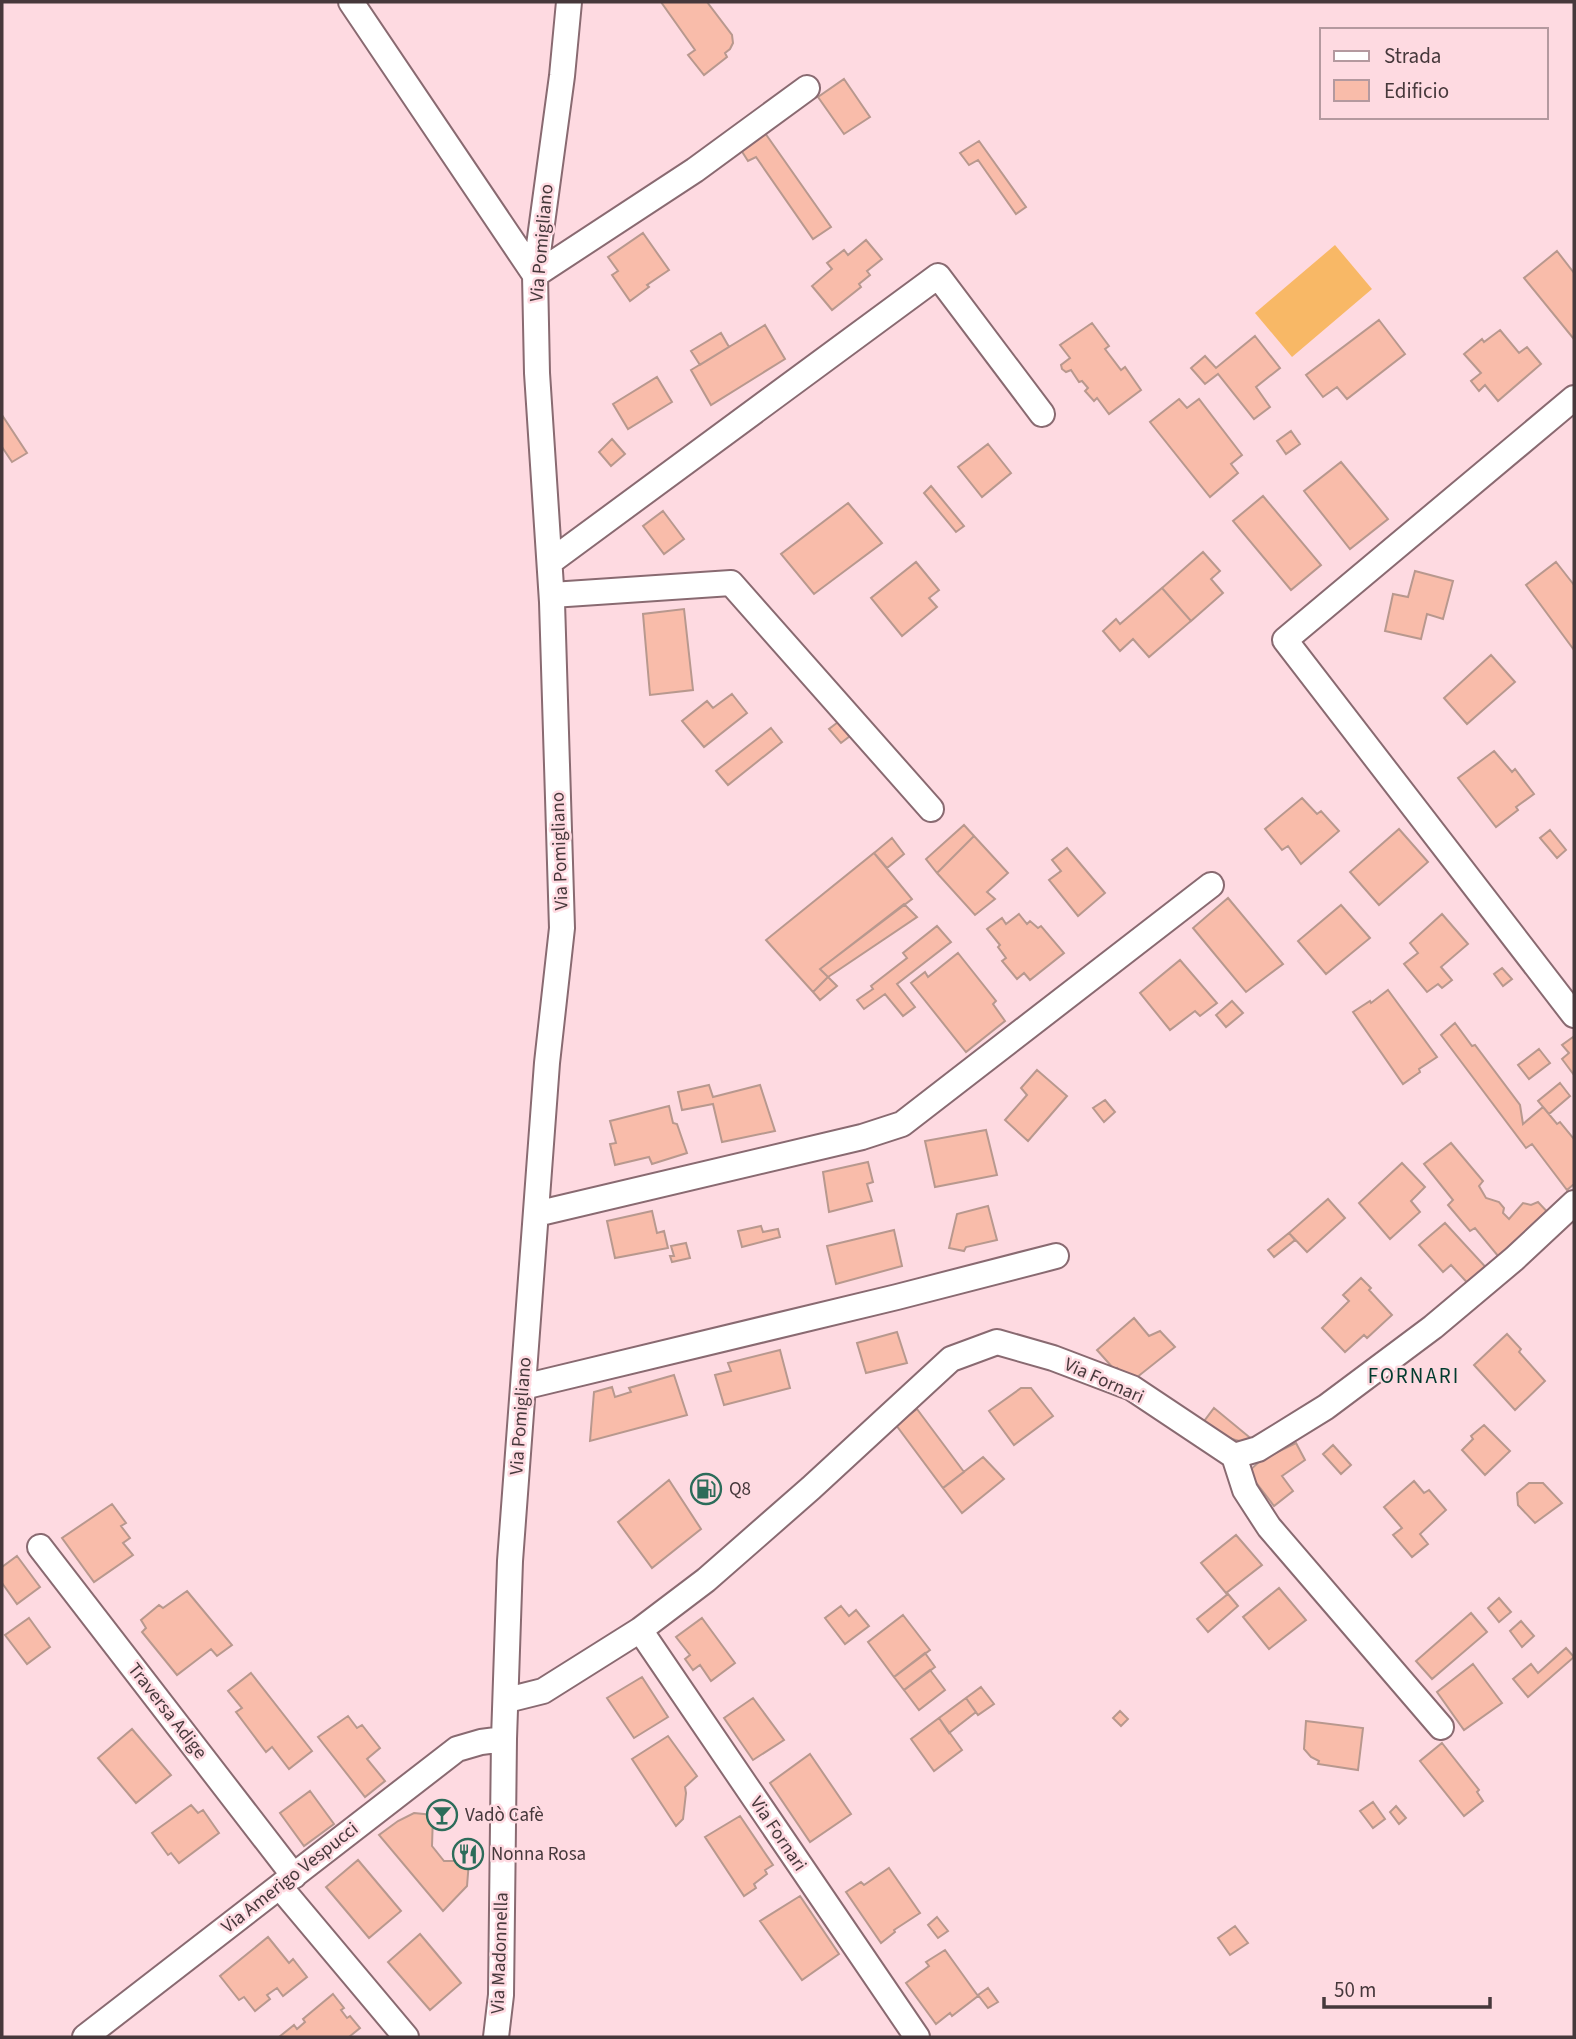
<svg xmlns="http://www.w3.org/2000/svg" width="1576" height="2039" font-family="'Source Sans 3',sans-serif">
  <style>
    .green { fill: #f8b866 }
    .building { fill: #f9bcaa; stroke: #b8988e; stroke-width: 2 }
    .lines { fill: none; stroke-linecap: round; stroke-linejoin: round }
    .minor-casing { stroke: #896a71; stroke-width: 28 }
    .minor { stroke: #fff; stroke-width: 24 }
    .labels { text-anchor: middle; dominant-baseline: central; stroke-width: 5; stroke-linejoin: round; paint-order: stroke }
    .street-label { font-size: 19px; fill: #46383b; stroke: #fedae1 }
    .poi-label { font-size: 19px; fill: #46383b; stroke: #fedae1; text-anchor: start }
    .neighbourhood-label { font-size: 21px; letter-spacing: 2px; fill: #013b2e; stroke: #fedae1 }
  </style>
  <rect width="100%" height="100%" fill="#fedae1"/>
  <path class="green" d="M1335,245L1372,289L1292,357L1255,313Z"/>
  <path class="building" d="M661,2H707L732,35L733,43L730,49L725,53L727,57L704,75L688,55L695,50Z
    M844,79L870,117L844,134L818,97Z
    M765,133L831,227L813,239L756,157L748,161L741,150Z
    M979,141L1026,207L1016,214L978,160L969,165L960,153Z
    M643,233L669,270L647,285L649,287L630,301L612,275L618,271L608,257Z
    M866,240L882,259L867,271L870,275L859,284L861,287L832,310L812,286L832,269L827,263L844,250L848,255Z
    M1557,251L1574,273V337L1573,338L1524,278Z
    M1379,320L1405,354L1347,399L1337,387L1323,397L1306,375Z
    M1092,323L1109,346L1105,349L1121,370L1125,367L1141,390L1109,414L1097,398L1094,401L1085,391L1088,388L1082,381L1079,382L1071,370L1066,372L1062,369L1061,365L1070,358L1060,345Z
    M765,325L785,359L711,405L691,370Z
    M1500,330L1519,353L1527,347L1541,364L1498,401L1485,385L1479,391L1471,381L1481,373L1464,354L1482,339L1484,342Z
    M721,333L729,347L700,365L691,351Z
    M1255,336L1280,368L1256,387L1270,407L1254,419L1218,374L1205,384L1191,368L1205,356L1216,368Z
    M657,377L672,402L628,429L613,404Z
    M1179,399L1187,408L1199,399L1242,455L1231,464L1238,473L1210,497L1150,422Z
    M2,415L27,453L12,462L2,447Z
    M1291,431L1300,444L1286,454L1277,441Z
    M612,439L625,454L611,466L599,452Z
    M988,444L1011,473L982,497L958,467Z
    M1341,462L1388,519L1350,549L1304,491Z
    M931,486L964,526L956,532L924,493Z
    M1263,496L1321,565L1291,590L1233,521Z
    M848,503L882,543L814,594L781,554Z
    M663,511L684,539L664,554L643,526Z
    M1203,552L1220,571L1211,579L1223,593L1191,621L1162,588Z
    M916,562L939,590L929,598L937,607L902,636L871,598Z
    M1556,562L1574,585V650L1526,585Z
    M1415,571L1453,581L1443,619L1427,614L1421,639L1385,631L1393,594L1408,597Z
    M1162,588L1191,621L1149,657L1133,639L1120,651L1103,631L1116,619L1120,624Z
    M684,609L693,690L650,695L643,614Z
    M1491,655L1515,682L1467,724L1444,698Z
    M732,694L747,713L704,747L682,721L707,701L713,708Z
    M838,722L850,736L841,743L829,729Z
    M771,728L782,742L728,785L716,771Z
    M1494,751L1512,772L1515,769L1534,794L1516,807L1518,810L1496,827L1458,778Z
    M1302,798L1317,814L1321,811L1339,831L1301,864L1288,846L1282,850L1265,829Z
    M964,825L974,836L937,873L926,859Z
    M1399,829L1428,862L1379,905L1350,872Z
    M1550,830L1566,850L1557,858L1540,838Z
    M974,836L1008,873L987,892L995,899L975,915L937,873Z
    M892,838L904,854L887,868L874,853Z
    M1067,848L1105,893L1078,916L1049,880L1061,871L1052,860Z
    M874,853L912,899L820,969L828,977L813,992L766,940Z
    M1228,898L1283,964L1246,992L1193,928Z
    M904,904L917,917L828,977L820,969Z
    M1341,905L1370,938L1326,974L1298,941Z
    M1019,914L1027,924L1030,921L1038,928L1041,926L1064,953L1030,980L1024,973L1017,979L1002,961L1006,958L998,947L1000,945L987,929L1002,918L1006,924Z
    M1442,914L1468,944L1441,967L1452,980L1442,988L1438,984L1427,992L1404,964L1418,953L1410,943Z
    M937,926L951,942L897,984L915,1007L903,1016L885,994L864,1009L857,1000L873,989L871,986L907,958L903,953Z
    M958,953L996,1001L993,1004L1005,1021L966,1052L911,983L925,972L928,977Z
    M1180,960L1217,1003L1200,1016L1195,1011L1170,1030L1140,993Z
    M1502,968L1512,979L1503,986L1494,974Z
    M828,977L837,986L820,1000L813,992Z
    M1388,990L1437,1057L1419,1069L1420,1072L1403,1084L1353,1012L1370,1001L1371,1003Z
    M1232,1001L1243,1013L1226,1027L1216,1015Z
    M1455,1023L1472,1046L1475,1045L1520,1105L1523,1124L1543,1107L1557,1124L1560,1122L1574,1139V1184L1567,1190L1532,1144L1526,1148L1441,1035Z
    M1573,1037L1574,1038V1075L1562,1059L1569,1053L1562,1045Z
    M1539,1049L1550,1063L1529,1079L1518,1065Z
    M1037,1070L1067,1096L1028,1141L1005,1120L1027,1095L1021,1088Z
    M1560,1083L1570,1096L1549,1114L1538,1101Z
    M709,1085L713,1097L760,1085L775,1131L722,1142L713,1104L682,1110L678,1092Z
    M1105,1100L1115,1112L1104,1122L1093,1108Z
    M669,1106L673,1123L677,1124L687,1153L652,1164L649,1157L615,1165L610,1144L616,1143L610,1121Z
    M986,1130L997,1175L935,1187L925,1141Z
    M1451,1143L1483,1181L1479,1186L1486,1198L1499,1202L1504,1208L1503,1213L1509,1219L1523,1203L1531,1205L1538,1202L1553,1218L1503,1262L1475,1228L1470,1231L1448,1205L1453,1200L1424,1164Z
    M868,1162L873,1182L867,1184L872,1201L829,1212L823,1172Z
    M1402,1163L1425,1187L1411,1201L1420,1212L1390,1239L1359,1203Z
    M1328,1199L1345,1218L1307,1252L1289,1233Z
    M988,1206L997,1240L966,1247L964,1251L949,1248L957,1214Z
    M652,1211L657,1233L664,1231L668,1248L615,1258L607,1221Z
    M1445,1223L1491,1273L1473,1289L1451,1265L1443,1272L1419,1245Z
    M761,1226L763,1232L778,1229L780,1237L742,1247L738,1231Z
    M894,1230L902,1266L836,1284L827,1246Z
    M1289,1233L1295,1240L1274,1257L1268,1250Z
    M686,1243L690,1258L672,1262L670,1256H674L671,1246Z
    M1361,1278L1371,1288L1369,1290L1392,1315L1367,1338L1364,1335L1345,1352L1322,1328L1349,1301L1343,1295Z
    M1134,1318L1149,1336L1160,1331L1175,1347L1131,1382L1117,1368L1114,1369L1097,1350Z
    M897,1332L907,1363L866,1373L857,1343Z
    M1507,1334L1521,1349L1519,1352L1545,1381L1515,1410L1474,1365Z
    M780,1350L790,1388L724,1405L715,1375L731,1371L728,1363Z
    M674,1375L687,1415L590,1441L594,1392L612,1387L615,1397L631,1392L629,1388Z
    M1021,1388H1031L1053,1416L1014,1445L989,1411Z
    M1214,1408L1254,1441L1251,1444L1232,1439L1202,1424Z
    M917,1409L964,1472L943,1488L896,1425Z
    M1484,1425L1510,1451L1485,1475L1462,1450L1473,1439L1471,1436Z
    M1296,1443L1305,1460L1282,1476L1293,1491L1274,1506L1248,1472L1261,1460Z
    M1333,1445L1351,1465L1341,1474L1323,1454Z
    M983,1457L1004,1479L962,1513L943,1488Z
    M669,1480L701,1529L652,1568L618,1522Z
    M1414,1481L1424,1493L1429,1490L1446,1510L1420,1534L1428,1544L1412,1557L1393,1535L1402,1528L1384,1507Z
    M1529,1483H1543L1562,1503L1535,1523L1518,1505L1517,1493Z
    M112,1504L126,1523L121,1526L130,1538L123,1543L133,1555L94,1582L62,1538Z
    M1236,1535L1262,1565L1226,1593L1201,1563Z
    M17,1556L40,1587L17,1604L2,1583V1567Z
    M1279,1588L1306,1620L1269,1649L1243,1617Z
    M187,1591L232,1645L217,1656L211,1649L177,1675L142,1632L146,1628L141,1620L159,1605L163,1608Z
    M1228,1594L1238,1606L1208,1632L1197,1619Z
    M1499,1598L1511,1612L1499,1622L1488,1608Z
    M841,1606L849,1616L856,1610L869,1626L845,1644L825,1618Z
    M1471,1613L1487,1632L1432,1679L1416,1661Z
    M903,1615L930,1650L894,1677L868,1642Z
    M29,1618L50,1647L27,1664L5,1635Z
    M702,1618L735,1663L711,1681L700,1665L693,1670L685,1659L690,1655L676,1637Z
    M1521,1621L1534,1636L1522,1647L1510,1631Z
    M1566,1648L1574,1657L1528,1697L1513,1679L1531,1664L1538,1673Z
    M925,1653L935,1667L904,1690L894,1677Z
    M1473,1664L1502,1703L1464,1730L1437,1692Z
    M930,1670L945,1690L919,1710L904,1690Z
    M251,1673L312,1751L289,1769L272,1747L266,1752L236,1712L242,1708L228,1691Z
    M642,1677L668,1717L634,1738L607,1698Z
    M981,1687L994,1704L978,1715L966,1698Z
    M753,1698L784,1740L753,1760L724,1718Z
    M966,1698L976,1712L949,1733L939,1718Z
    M1120,1711L1128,1719L1121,1726L1113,1718Z
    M348,1716L357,1728L362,1725L380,1748L367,1759L385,1781L365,1797L318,1737Z
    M939,1718L962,1750L934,1771L911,1739Z
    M1306,1721L1363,1728L1358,1770L1318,1764L1319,1761L1311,1757L1304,1749Z
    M132,1729L171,1775L136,1803L98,1758Z
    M668,1736L697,1776L685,1787L686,1793L683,1819L676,1826L632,1759Z
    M1442,1743L1479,1790L1477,1792L1483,1801L1464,1816L1420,1761Z
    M810,1754L851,1814L810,1842L770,1783Z
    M310,1791L334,1824L304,1846L280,1813Z
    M1373,1802L1385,1819L1373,1828L1360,1811Z
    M191,1805L198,1813L203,1810L219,1833L179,1863L171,1853L168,1855L152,1833Z
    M1396,1806L1406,1818L1399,1824L1390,1812Z
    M414,1813L433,1815L432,1846L444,1861H469L467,1886L443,1911L379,1835L398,1821Z
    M740,1816L773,1865L765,1870L767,1874L754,1884L756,1888L744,1896L705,1837Z
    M358,1860L401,1911L369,1938L326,1887Z
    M889,1868L920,1913L894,1930L895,1932L881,1943L846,1892L861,1882L864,1885Z
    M800,1896L839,1954L802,1980L760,1921Z
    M937,1917L948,1931L938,1938L928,1925Z
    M1235,1926L1248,1943L1230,1955L1218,1938Z
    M420,1934L461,1983L430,2010L388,1962Z
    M268,1937L289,1963L293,1959L307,1977L283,1996L277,1988L267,1995L270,1999L255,2011L244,1997L239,2000L220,1976Z
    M945,1950L978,1996L952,2016L950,2013L936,2024L906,1983L929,1966L926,1962Z
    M988,1988L998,2002L988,2008L978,1995Z
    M333,1994L344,2008L341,2010L347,2018L350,2016L360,2028L349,2037H279L294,2025L297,2029L305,2022L303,2019Z"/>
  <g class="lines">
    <g class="minor-casing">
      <path id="minor" d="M351,2L535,275
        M535,275L695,170L807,88
        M1574,398L1285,640L1574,1015
        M550,562L938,276L1042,414
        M552,595L731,583L931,809
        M536,1214L862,1137L902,1124L1211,885
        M523,1387L897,1297L1056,1256
        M1234,1456L1245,1490L1269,1527L1441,1727
        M40,1547L294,1876
        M640,1630L917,2037
        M507,1700L543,1691L640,1630L706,1580L811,1488L951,1359L997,1342L1053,1358L1132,1388L1234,1456L1258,1449L1326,1407L1433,1327L1514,1259L1574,1203
        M280,1887L406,2037
        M85,2037L457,1749L481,1742L504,1739
        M496,2037L501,1995L504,1739L510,1561L547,1063L562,928L552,602L537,373L535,275L562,76L569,2"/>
    </g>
    <use href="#minor" class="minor"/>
  </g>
  <defs>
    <g id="fuel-ring" transform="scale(1.575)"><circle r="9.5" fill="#fedae1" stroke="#2c6c5a" stroke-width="1.5"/><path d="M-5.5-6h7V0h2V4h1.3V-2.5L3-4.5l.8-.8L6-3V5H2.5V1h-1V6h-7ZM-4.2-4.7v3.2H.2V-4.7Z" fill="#2c6c5a"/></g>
    <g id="bar-ring" transform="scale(1.575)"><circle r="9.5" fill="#fedae1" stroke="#2c6c5a" stroke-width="1.5"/><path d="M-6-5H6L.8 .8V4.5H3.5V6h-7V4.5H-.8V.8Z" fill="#2c6c5a"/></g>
    <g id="restaurant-ring" transform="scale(1.575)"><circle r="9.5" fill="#fedae1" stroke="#2c6c5a" stroke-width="1.5"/><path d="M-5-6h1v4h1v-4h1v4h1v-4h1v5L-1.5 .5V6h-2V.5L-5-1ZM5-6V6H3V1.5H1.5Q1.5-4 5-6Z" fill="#2c6c5a"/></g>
  </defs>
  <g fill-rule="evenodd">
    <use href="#fuel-ring" x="706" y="1489"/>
    <use href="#bar-ring" x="442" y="1815"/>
    <use href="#restaurant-ring" x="468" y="1854"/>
  </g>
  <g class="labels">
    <g class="street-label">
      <text transform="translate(542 243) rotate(-85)">Via Pomigliano</text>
      <text transform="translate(560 851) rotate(-92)">Via Pomigliano</text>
      <text transform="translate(1104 1381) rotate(24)">Via Fornari</text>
      <text transform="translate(521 1416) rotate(-86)">Via Pomigliano</text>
      <text transform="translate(167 1711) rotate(52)">Traversa Adige</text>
      <text transform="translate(778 1834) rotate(56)">Via Fornari</text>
      <text transform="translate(290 1878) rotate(-38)">Via Amerigo Vespucci</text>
      <text transform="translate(500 1953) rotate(-88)">Via Madonnella</text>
    </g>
    <g class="poi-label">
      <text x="729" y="1489">Q8</text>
      <text x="465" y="1815">Vadò Cafè</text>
      <text x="491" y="1854">Nonna Rosa</text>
    </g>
    <g class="neighbourhood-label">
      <text x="1414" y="1376">FORNARI</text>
    </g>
  </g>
  <rect width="1576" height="2039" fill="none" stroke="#46383b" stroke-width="7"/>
  <rect x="1320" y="28" width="228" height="91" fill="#fedae1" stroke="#b4999f" stroke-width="2"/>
  <rect x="1334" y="51" width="35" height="10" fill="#ffffff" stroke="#b4999f" stroke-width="2"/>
  <text x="1384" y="63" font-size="21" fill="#46383b">Strada</text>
  <rect x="1334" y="80" width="35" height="21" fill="#f9bcaa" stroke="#b4999f" stroke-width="2"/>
  <text x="1384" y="98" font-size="21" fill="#46383b">Edificio</text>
  <path d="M1324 1997v10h166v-10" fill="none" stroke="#46383b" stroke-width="3.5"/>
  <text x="1334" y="1997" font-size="21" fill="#46383b" stroke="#fedae1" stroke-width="5" paint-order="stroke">50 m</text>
</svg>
